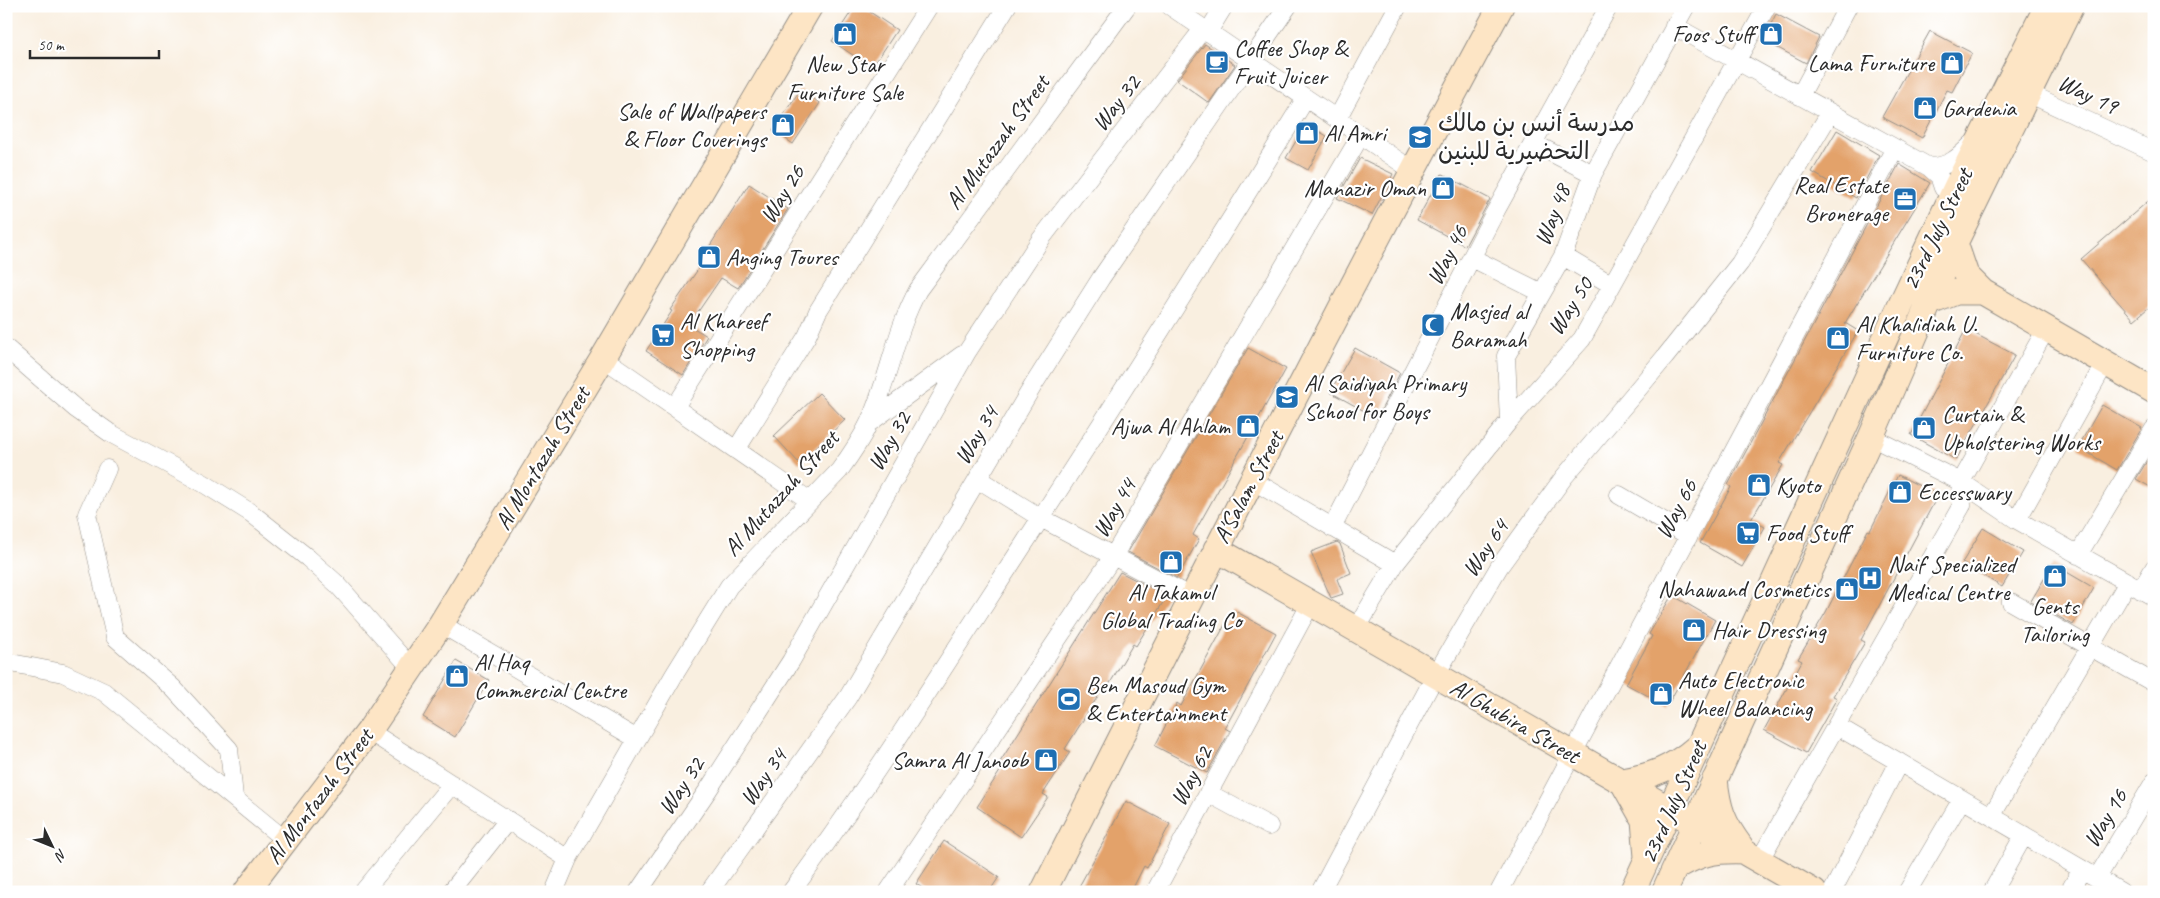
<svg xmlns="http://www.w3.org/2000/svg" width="2160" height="898" font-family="Caveat,'Playpen Sans Arabic',sans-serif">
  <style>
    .building { fill: #e3a26b }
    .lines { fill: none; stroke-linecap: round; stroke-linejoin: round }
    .street-casing { stroke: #928d86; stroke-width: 19 }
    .secondary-casing { stroke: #928d86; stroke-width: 27 }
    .street { stroke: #fff; stroke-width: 18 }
    .secondary { stroke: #fde5c5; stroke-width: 25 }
    .labels { text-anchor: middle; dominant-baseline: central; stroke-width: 4.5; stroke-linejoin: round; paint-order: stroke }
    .poi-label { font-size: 24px; fill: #2b2b2b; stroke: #fff; text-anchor: start }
    .street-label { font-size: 24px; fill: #2b2b2b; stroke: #fff }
  </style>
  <rect width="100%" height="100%" fill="#fff"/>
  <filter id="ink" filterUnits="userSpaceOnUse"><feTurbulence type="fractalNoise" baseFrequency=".02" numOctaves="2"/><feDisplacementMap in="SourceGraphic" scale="10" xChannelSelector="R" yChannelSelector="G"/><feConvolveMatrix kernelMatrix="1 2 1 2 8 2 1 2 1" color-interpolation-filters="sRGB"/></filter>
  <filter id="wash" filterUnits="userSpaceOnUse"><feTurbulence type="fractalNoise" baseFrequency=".0096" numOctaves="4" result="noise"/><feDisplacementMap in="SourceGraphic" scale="20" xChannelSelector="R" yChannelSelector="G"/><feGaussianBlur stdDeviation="1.12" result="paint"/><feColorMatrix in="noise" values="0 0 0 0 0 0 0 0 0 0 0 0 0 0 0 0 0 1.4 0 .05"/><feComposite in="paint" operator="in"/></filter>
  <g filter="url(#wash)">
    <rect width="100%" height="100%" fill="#f9efe0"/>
    <g id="blocks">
      <path class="building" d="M855,6H861L897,30L872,68L832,41Z
        M1776,14L1819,37L1806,63L1763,40Z
        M1930,31L1972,53L1952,92L1947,90L1922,138L1882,117Z
        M1205,44L1235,65L1209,103L1177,80Z
        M800,90L820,103L793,144L773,130Z
        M1306,124L1327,136L1308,170L1286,158Z
        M1837,130L1879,155L1856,198L1812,172Z
        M1360,158L1393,174L1372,215L1337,198Z
        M1899,164L1930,183L1845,323L1858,331L1779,463L1783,465L1751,520L1765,527L1742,567L1700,543L1731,487L1728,485Z
        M1442,174L1490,199L1465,246L1417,220Z
        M749,184L788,209L738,288L721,278L689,325L707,336L683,375L646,351L672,311L670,310L701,265L699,263Z
        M2154,196V303L2134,320L2081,259Z
        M1966,329L2015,355L1956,460L1911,435Z
        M1248,348L1286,369L1193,535L1199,539L1177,578L1128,552Z
        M1355,348L1400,373L1377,418L1330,392Z
        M819,393L845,420L799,463L774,436Z
        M2102,405L2142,428L2117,470L2078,447Z
        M2153,451L2154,452V489L2136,479Z
        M1898,475L1938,495L1861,640L1865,642L1833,696L1837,698L1806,753L1764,730L1802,661L1798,659L1826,612L1868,530L1870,531Z
        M1983,528L2023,552L2002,587L1962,563Z
        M1337,542L1340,544L1351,573L1337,579L1343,594L1331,598L1311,552Z
        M2053,564L2094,588L2073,625L2031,601Z
        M1120,572L1167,596L1136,646L1133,644L1106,690L1103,688L1065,749L1070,752L1043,794L1048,797L1021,837L977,807L1004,765L1000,762Z
        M1672,595L1715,620L1667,706L1626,684L1652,636L1649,634Z
        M1233,610L1276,633L1225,728L1230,731L1207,773L1155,746L1177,703L1181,706Z
        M456,661L489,680L455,737L423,717Z
        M1126,801L1170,824L1147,868L1144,866L1131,892H1076Z
        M944,841L999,877L989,892H929L916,884Z"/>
    </g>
  </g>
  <g filter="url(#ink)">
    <use href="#blocks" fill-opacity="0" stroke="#928d86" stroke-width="1"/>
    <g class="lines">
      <g class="street-casing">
        <path id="street" d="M1170,6L1412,170
          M1674,26L1929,167L1939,176L1943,188L1957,185
          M1208,32L1224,6
          M2028,93L2154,152
          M1800,96L1848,6
          M1337,119L1398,6
          M1533,143L1593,174
          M1929,167C1949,167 1958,158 1972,144
          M1563,256L1612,285
          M1472,258L1542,293
          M6,348L76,409L110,433L203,483L251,513L308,558L337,584L412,669
          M603,358L810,501
          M675,407L929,6
          M1509,421L1506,356L1563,256L1593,174L1686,6
          M869,423L962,355
          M1871,437L1961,482L2017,520L2154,597
          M736,450L807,336L818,311L1007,6
          M107,469L87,514L115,637L173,688L229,749L234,797
          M978,479L1041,518L1191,597
          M1252,480L1395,564
          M1619,495L1689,536
          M2017,520L2105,363
          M1332,528L1494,214L1609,6
          M2078,555L2154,429
          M2141,590L2154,568
          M2011,602L2154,683
          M441,624L637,739
          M1356,629L1395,564L1509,421L1582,339L1767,6
          M6,662L63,673L104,692L285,840
          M1837,726L2121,892
          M369,731L568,859
          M1208,793L1269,826
          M1992,815L2128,582
          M1759,861L1962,505L1961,482L2046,329
          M2097,878L2154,782
          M363,892L452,784
          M451,892L508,820
          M554,892L568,859L674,675L729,586L839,471C850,456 861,440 869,423C889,379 895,332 918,290L1127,6
          M638,892L708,790L791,661L967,352L1041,239L1203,29
          M709,892L848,697L1034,384L1101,278L1288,6
          M791,892C860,799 922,701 985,604C1094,437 1201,268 1306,98
          M888,892L1114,555L1361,135
          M1155,892L1311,603
          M1320,892L1435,676L1499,567L1564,477L1665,357L1740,263L1830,113
          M1499,892L1895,148
          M1832,892L1899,762
          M1907,892L1962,799
          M1992,892L2024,835
          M2069,892L2082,869"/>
      </g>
      <g class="secondary-casing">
        <path id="secondary" d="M1955,243L1966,275L1983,292L2154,391
          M1928,303L1956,292H1983
          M1216,549L1814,892
          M1715,779C1718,809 1723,823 1741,847
          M1647,857L1644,820L1622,781C1652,776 1673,768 1696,748
          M1676,867C1701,853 1714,850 1743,851
          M246,892L369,731L441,624L603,358L810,6
          M1043,892C1193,595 1343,298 1501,6
          M1632,892L1888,332L1957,185L2047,6
          M1664,892L1871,437L1955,243L2071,6"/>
      </g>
      <use href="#street" class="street"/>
      <use href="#secondary" class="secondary"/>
    </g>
  </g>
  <defs>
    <g id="shop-square" transform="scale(1.25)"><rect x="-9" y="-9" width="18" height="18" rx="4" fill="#1f6fb2" stroke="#fff"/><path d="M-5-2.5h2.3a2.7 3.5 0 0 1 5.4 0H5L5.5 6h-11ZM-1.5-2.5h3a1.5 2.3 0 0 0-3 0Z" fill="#fff"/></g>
    <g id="cafe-square" transform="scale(1.25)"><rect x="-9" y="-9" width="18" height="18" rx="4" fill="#1f6fb2" stroke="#fff"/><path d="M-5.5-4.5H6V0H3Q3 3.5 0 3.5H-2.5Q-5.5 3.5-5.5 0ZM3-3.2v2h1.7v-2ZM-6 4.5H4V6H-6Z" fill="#fff"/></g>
    <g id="university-square" transform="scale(1.25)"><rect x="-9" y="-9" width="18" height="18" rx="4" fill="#1f6fb2" stroke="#fff"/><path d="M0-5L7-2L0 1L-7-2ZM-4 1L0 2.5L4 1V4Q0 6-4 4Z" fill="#fff"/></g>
    <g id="office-square" transform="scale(1.25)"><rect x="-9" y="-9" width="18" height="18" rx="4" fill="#1f6fb2" stroke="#fff"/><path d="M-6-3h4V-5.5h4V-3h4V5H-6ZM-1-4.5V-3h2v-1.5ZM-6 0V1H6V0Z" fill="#fff"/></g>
    <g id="mosque-square" transform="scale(1.25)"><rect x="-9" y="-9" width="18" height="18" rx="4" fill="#1f6fb2" stroke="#fff"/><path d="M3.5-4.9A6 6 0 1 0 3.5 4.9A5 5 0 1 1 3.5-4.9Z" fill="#fff"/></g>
    <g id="supermarket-square" transform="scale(1.25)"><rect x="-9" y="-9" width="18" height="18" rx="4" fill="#1f6fb2" stroke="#fff"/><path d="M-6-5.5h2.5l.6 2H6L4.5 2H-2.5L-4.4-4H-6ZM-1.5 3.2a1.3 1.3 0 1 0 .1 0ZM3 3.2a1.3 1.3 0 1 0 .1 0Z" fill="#fff"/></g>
    <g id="hospital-square" transform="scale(1.25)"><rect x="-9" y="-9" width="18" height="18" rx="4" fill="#1f6fb2" stroke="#fff"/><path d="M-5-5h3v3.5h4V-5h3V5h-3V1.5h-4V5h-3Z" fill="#fff"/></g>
    <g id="stadium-square" transform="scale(1.25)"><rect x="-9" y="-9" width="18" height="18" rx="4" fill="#1f6fb2" stroke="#fff"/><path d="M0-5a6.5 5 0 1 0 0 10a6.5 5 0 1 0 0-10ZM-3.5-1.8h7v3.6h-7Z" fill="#fff"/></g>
  </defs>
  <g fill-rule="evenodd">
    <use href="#shop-square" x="845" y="34"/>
    <use href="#shop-square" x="1771" y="34"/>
    <use href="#cafe-square" x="1217" y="62"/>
    <use href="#shop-square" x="1952" y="63"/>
    <use href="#shop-square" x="1925" y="108"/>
    <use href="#shop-square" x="783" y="125"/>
    <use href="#shop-square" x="1307" y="133"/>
    <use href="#university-square" x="1420" y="137"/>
    <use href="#shop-square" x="1443" y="188"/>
    <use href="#office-square" x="1905" y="199"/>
    <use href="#shop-square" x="709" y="257"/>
    <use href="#mosque-square" x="1433" y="325"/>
    <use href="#supermarket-square" x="663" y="335"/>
    <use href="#shop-square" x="1838" y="338"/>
    <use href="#university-square" x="1287" y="397"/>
    <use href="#shop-square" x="1248" y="426"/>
    <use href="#shop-square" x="1924" y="428"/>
    <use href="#shop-square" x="1759" y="485"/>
    <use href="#shop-square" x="1900" y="492"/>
    <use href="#supermarket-square" x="1748" y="533"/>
    <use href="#shop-square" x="1171" y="562"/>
    <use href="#shop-square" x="2055" y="576"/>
    <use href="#hospital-square" x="1870" y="578"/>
    <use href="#shop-square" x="1847" y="589"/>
    <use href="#shop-square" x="1694" y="630"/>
    <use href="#shop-square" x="457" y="676"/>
    <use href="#shop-square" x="1661" y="694"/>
    <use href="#stadium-square" x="1069" y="699"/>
    <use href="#shop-square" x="1046" y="760"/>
  </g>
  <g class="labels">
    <g class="poi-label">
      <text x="1754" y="34" text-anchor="end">Foos Stuff</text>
      <text x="1234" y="48">Coffee Shop &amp;<tspan x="1234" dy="28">Fruit Juicer</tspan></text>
      <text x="1934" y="63" text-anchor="end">Lama Furniture</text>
      <text x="845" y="64" text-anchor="middle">New Star<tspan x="845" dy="28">Furniture Sale</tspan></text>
      <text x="1942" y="108">Gardenia</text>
      <text x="766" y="111" text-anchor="end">Sale of Wallpapers<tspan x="766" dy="28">&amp; Floor Coverings</tspan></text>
      <text x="1438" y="123">مدرسة أنس بن مالك<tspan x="1438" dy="28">التحضيرية للبنين</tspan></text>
      <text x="1324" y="133">Al Amri</text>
      <text x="1888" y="185" text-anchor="end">Real Estate<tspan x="1888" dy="28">Bronerage</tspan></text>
      <text x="1426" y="188" text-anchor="end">Manazir Oman</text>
      <text x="726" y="257">Anging Toures</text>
      <text x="1450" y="311">Masjed al<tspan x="1450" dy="28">Baramah</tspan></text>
      <text x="680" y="321">Al Khareef<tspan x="680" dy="28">Shopping</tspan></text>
      <text x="1856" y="324">Al Khalidiah U.<tspan x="1856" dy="28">Furniture Co.</tspan></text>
      <text x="1304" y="383">Al Saidiyah Primary<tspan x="1304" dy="28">School for Boys</tspan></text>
      <text x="1942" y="414">Curtain &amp;<tspan x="1942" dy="28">Upholstering Works</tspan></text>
      <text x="1230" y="426" text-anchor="end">Ajwa Al Ahlam</text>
      <text x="1776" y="485">Kyoto</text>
      <text x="1918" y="492">Eccesswary</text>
      <text x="1766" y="533">Food Stuff</text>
      <text x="1888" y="564">Naif Specialized<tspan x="1888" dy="28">Medical Centre</tspan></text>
      <text x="1830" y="589" text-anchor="end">Nahawand Cosmetics</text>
      <text x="1171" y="592" text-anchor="middle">Al Takamul<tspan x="1171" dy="28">Global Trading Co</tspan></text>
      <text x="2055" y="606" text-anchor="middle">Gents<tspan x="2055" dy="28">Tailoring</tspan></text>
      <text x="1712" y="630">Hair Dressing</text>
      <text x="474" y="662">Al Haq<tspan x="474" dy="28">Commercial Centre</tspan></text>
      <text x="1678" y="680">Auto Electronic<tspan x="1678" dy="28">Wheel Balancing</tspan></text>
      <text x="1086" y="685">Ben Masoud Gym<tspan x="1086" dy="28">&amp; Entertainment</tspan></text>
      <text x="1028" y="760" text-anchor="end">Samra Al Janoob</text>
    </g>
    <g class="street-label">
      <text transform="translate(2088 94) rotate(25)">Way 19</text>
      <text transform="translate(1116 103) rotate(-52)">Way 32</text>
      <text transform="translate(997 142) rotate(-54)">Al Mutazzah Street</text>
      <text transform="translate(782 194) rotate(-58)">Way 26</text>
      <text transform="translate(1552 215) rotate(-69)">Way 48</text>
      <text transform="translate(1937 229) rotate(-64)">23rd July Street</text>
      <text transform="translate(1447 255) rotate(-63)">Way 46</text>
      <text transform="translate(1570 306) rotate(-57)">Way 50</text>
      <text transform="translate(976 435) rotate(-59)">Way 34</text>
      <text transform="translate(889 441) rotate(-60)">Way 32</text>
      <text transform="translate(542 458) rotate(-59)">Al Montazah Street</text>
      <text transform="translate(1248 487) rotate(-62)">A'Salam Street</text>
      <text transform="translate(781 493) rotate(-48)">Al Mutazzah Street</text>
      <text transform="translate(1114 508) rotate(-60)">Way 44</text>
      <text transform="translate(1676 509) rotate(-62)">Way 66</text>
      <text transform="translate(1485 548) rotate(-56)">Way 64</text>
      <text transform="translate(1515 721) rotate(30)">Al Ghubira Street</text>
      <text transform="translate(1191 776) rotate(-62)">Way 62</text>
      <text transform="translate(763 777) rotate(-55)">Way 34</text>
      <text transform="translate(681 786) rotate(-56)">Way 32</text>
      <text transform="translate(319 796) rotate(-53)">Al Montazah Street</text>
      <text transform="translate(1673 802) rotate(-66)">23rd July Street</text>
      <text transform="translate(2105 818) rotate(-59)">Way 16</text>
    </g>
  </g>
  <rect width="2160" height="898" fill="none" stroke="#fff" stroke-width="25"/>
  <g transform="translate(52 846) rotate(133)" stroke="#ffffff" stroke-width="4" paint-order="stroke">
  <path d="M0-4L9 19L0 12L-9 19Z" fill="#2b2b2b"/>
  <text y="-8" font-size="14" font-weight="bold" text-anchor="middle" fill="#2b2b2b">N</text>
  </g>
  <path d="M30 50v8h129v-8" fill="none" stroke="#2b2b2b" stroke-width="2.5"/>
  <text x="38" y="50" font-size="15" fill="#2b2b2b" stroke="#ffffff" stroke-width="4" paint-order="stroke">50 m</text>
</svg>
